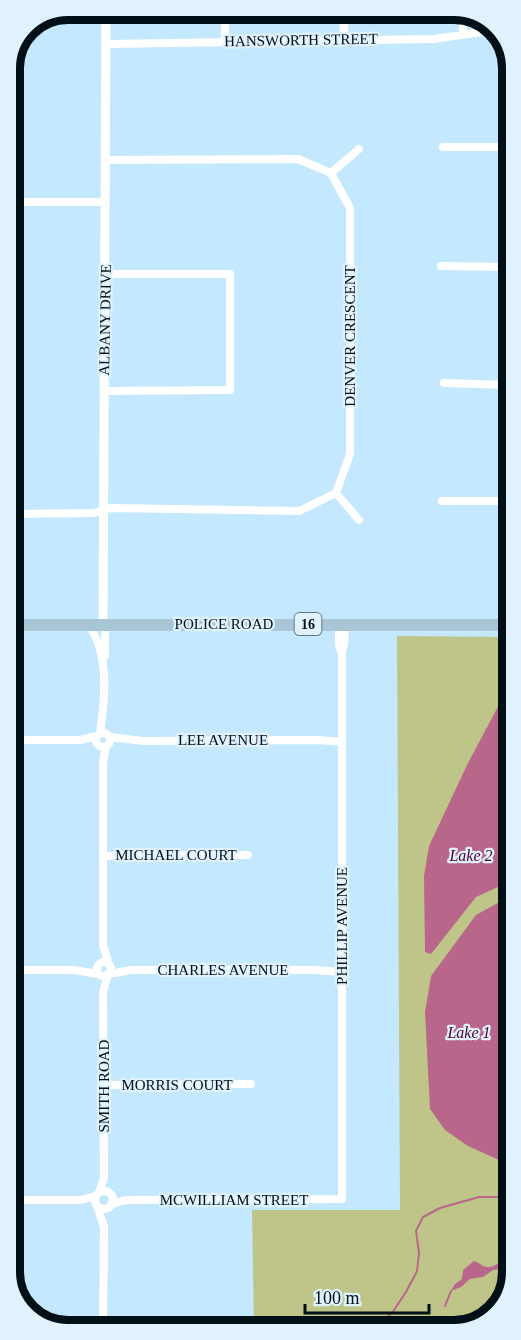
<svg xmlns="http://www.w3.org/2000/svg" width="521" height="1340" font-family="Georgia,serif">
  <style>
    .green { fill: #bfc588 }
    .water { fill: #b8668a }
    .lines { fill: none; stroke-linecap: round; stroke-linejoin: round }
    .stream { stroke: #b8668a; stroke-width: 2 }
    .minor { stroke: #fff; stroke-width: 8 }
    .tertiary { stroke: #fff; stroke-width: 9 }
    .primary { stroke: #a8c6d6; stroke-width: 12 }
    .labels { text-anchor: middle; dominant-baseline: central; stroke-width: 4.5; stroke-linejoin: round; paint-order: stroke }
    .shield { fill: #e0f2fd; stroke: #44535c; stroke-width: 1.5 }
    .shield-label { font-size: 14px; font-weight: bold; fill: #010f17 }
    .street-label { font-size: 15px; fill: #010f17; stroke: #e0f2fd }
    .water-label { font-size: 16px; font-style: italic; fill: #4f012e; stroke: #e0f2fd }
    .rim { fill: none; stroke: #010f17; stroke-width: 8 }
  </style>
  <rect width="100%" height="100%" fill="#c4e8fd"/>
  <path class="green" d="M397,636L510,637L512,1273L500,1308L472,1328L254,1330L252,1210H400Z"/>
  <path class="water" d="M511,692V887H498L476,897L431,954L425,952L424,876L429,846L468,763L501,701Z
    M511,898L512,1166L468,1146L445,1130L430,1109L425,1012L431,976L476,915L505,899Z
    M512,1255V1260L501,1269L493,1270L483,1277L470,1279L461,1287L451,1291L455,1284L462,1279L463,1270L474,1261C478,1262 480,1264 483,1266C494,1271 503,1258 512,1255Z"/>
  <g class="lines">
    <path class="stream" d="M445,1306L451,1291
      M443,1321L463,1328
      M372,1329L392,1313L406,1292L417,1271L419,1253L416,1231L423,1217L440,1208L479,1197H512"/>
    <path class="minor" d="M67,9H82
      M343,9L344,39
      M463,11V35
      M225,41V9
      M106,44L434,39L495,30
      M443,147H509
      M331,173L359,149
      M9,202H105
      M441,266L510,267
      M444,383L510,385
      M105,391L230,390V274H106
      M336,493L359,520
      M442,501H510
      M10,514L94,513L111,508L299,511L336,493L350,454V208L331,173L298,159L106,160
      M88,624C110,655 105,698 100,733
      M105,624V656
      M342,651L344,645L345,624
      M96 740a7 7 0 1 1 14 0a7 7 0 1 1-14 0Z
      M110,737L143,741L319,740L342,742
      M11,740H80L97,736
      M106,746L103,762V945L109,965
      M104,856L248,855
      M97 969a7 7 0 1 1 14 0a7 7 0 1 1-14 0Z
      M11,970H74L98,974
      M109,974L131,970H314L342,972
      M104,1085L251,1084
      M95 1200a9 9 0 1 1 18 0a9 9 0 1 1-18 0Z
      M99,1192L104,1178L103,993L108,974
      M12,1200H81L96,1196
      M111,1204L126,1200L342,1199V653L339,645V624
      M97,1206L104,1227L103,1331"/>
    <path class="tertiary" d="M98,9L101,15L106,16L110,14L112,9
      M103,624L106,16"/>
    <path class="primary" d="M10,625H510"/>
  </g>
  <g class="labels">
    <rect class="shield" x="294.5" y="613" width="27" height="22" rx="4.5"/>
    <g class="shield-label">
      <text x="308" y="624">16</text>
    </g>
    <g class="street-label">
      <text transform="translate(301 40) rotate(-1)">HANSWORTH STREET</text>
      <text transform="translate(105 320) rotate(-89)">ALBANY DRIVE</text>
      <text transform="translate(350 336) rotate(-90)">DENVER CRESCENT</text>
      <text x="224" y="624">POLICE ROAD</text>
      <text x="223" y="740">LEE AVENUE</text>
      <text x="176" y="855">MICHAEL COURT</text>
      <text transform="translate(342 926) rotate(-90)">PHILLIP AVENUE</text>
      <text x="223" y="970">CHARLES AVENUE</text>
      <text x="177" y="1085">MORRIS COURT</text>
      <text transform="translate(104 1086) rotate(-90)">SMITH ROAD</text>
      <text x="234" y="1200">MCWILLIAM STREET</text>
    </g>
    <g class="water-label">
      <text x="471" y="855">Lake 2</text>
      <text x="469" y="1032">Lake 1</text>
    </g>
  </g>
  <path d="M0 0H521V1340H0ZM68 20H454A48 48 0 0 1 502 68V1272A48 48 0 0 1 454 1320H68A48 48 0 0 1 20 1272V68A48 48 0 0 1 68 20Z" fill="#e0f2fd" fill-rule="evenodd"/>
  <path class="rim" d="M68 20H454A48 48 0 0 1 502 68V1272A48 48 0 0 1 454 1320H68A48 48 0 0 1 20 1272V68A48 48 0 0 1 68 20Z"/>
  <path d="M305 1304v9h124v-9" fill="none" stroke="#010f17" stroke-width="3"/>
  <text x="314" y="1304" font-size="18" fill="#010f17" stroke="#e0f2fd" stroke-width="4.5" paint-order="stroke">100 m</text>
</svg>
